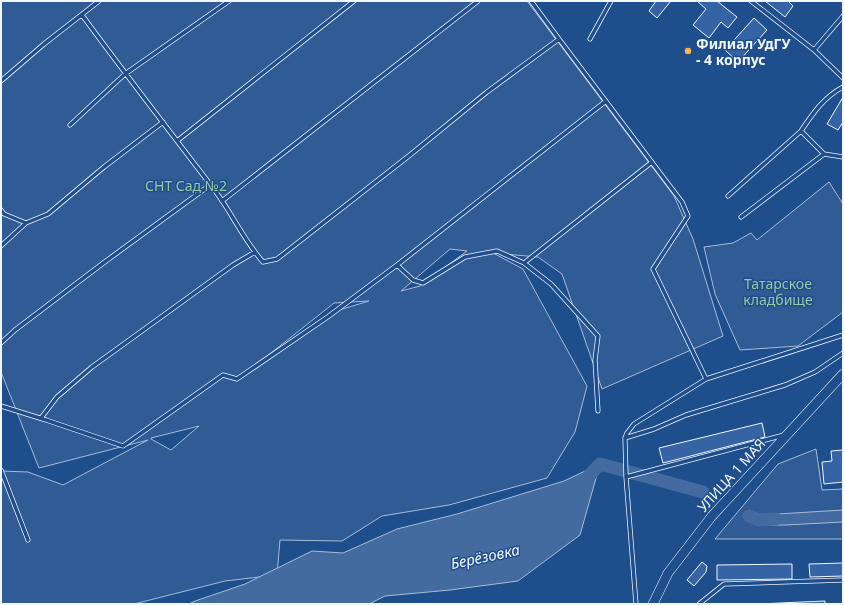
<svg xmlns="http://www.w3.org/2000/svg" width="844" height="605" font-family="'Noto Sans',sans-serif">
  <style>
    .built { fill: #305b95; stroke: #a8bbd7; fill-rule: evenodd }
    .water { fill: #446ba0; stroke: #a8bbd7 }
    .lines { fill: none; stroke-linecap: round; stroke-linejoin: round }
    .river { stroke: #446ba0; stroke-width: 13 }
    .building { fill: #3563a3; stroke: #f2f6ff }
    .lane-casing { stroke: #f2f6ff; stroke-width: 5 }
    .secondary-casing { stroke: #f2f6ff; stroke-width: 10 }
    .lane { stroke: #1f4e8c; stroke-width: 3.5 }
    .secondary { stroke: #1f4e8c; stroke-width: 9 }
    .poi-dot { fill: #ffb74d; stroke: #1f4e8c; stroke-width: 1.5 }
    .labels { text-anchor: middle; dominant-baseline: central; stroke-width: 3; stroke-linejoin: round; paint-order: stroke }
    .poi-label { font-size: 14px; font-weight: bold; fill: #f2f6ff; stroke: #1f4e8c; text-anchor: start }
    .park-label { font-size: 14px; fill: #97c8a6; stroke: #1f4e8c }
    .street-label { font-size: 14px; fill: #f2f6ff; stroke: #1f4e8c }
    .water-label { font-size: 15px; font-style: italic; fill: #f2f6ff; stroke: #1f4e8c }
  </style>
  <rect width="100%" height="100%" fill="#1f4e8c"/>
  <path class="built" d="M1,1H527L674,196L693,239L723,336L602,389L562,274L538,257L493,253L523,269L587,386L575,432L547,478L449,505L382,516L342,541L280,540L277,575L225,581L134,604H1V471L28,472L63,485L148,440L39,468L1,372ZM450,249L467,251L420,286L401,291ZM369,301L336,311L266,357L334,303ZM199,426L171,450L151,439V438Z
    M829,182L843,204V312L798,346L740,350L715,294L704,247L733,243L751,233L757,240Z
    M816,449L822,490L843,489V539H715L778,464Z"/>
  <path class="water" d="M600,464L580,535L518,581L450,590L385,596L369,604H189L195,601L245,584L312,551L343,553L397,529L457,514L564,481Z
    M843,510V522L785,525H759V520L761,515Z"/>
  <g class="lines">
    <path class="river" d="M589,476L600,464L703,492
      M749,516L759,520L776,519"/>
  </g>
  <path class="building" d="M656,1H671L657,18L649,11Z
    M697,1H717L737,17L728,28L721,22L709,38L693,25L706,9Z
    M765,1H788L793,6L785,17Z
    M754,18L767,30L738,62L725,50Z
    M843,97V122L838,130L827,124Z
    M762,423L765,437L663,463L659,448Z
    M843,450V482L824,484L822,462L832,461L831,451Z
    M702,562L707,566L706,572L694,586L687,580Z
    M843,563V576L810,577L809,564Z
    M792,564V579L717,580V565Z
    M825,601V604H758Z"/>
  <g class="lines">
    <g class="lane-casing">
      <path id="lane" d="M751,1L814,50
        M82,15C126,75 171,133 216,192C233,215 243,239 263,262L277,259L410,155L487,92L559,39L531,1
        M843,16L814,50L843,78
        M559,39L660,173L682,202L688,216L653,269L706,379
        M590,39L611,1
        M1,81L44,44L99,1
        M70,125L125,74L229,1
        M801,131C813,113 824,97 843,87
        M177,141L354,1
        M728,196L801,131L824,154
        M222,201L478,1
        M1,210L4,214L26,223L48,214L104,167L163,122
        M741,217L824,154L843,157
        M1,246L26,223
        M524,263L551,284L598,336L595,360L598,411
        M397,265L606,101
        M1,343L15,330L106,261L210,185
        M1,406L46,420L123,446L223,375L237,379L329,316L397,265L413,280L423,283L465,257L497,251L524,263L652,162
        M41,418L57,397L92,367L233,265L255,252
        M784,435L626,477L625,438L627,433L634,424L706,379L843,335
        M625,438L654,429L686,415L785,385L815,372L843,353
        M1,470L28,540
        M626,477L636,604
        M699,604L724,584L843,580"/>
    </g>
    <g class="secondary-casing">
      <path id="secondary" d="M653,604L668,573L712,516L843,374"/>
    </g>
    <use href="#lane" class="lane"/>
    <use href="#secondary" class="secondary"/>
  </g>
  <circle class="poi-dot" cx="688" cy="51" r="4"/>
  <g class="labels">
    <g class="poi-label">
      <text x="696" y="43">Филиал УдГУ<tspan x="696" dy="16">- 4 корпус</tspan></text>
    </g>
    <g class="park-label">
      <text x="186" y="185">СНТ Сад №2</text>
      <text x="778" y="283">Татарское<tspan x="778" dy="16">кладбище</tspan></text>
    </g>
    <g class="street-label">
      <text transform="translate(731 475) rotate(-48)">УЛИЦА 1 МАЯ</text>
    </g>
    <g class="water-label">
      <text transform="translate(485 556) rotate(-12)">Берёзовка</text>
    </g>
  </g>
  <rect width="844" height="605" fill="none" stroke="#f2f6ff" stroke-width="4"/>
</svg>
